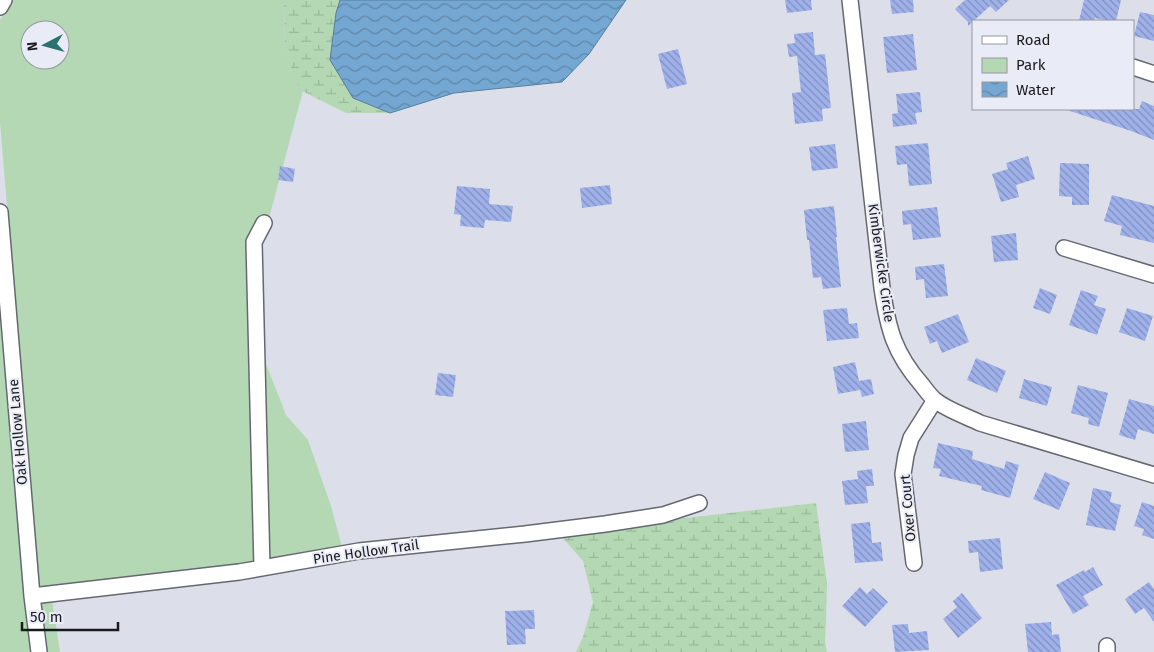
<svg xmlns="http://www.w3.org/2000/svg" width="1154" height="652" font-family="'Fira Sans',sans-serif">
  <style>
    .green { fill: #b3d8b3; fill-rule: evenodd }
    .wetland { fill: url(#wetland-marsh) }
    .water { fill: url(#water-waves); stroke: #597d9c }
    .building { fill: url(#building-back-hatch) }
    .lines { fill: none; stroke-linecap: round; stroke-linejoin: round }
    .street-casing { stroke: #656871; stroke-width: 18 }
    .street { stroke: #fff; stroke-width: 15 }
    .labels { text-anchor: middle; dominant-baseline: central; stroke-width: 4; stroke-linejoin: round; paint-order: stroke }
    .street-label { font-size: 14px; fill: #191a1d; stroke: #e9ecf7 }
  </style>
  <defs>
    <pattern id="wetland-marsh" width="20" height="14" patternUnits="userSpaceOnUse" patternTransform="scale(1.25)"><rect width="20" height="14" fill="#b3d8b3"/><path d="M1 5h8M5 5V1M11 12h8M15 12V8" fill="none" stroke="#99b99a"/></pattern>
    <pattern id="water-waves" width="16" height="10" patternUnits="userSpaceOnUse" patternTransform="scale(1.25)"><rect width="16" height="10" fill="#74a7d2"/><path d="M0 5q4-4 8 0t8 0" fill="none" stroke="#5e87aa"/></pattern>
    <pattern id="building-back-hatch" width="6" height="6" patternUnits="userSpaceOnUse" patternTransform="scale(1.25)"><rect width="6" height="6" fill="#9fb1ea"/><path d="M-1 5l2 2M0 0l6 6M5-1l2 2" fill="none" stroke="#818fbd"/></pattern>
  </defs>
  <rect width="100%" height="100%" fill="#dcdfe9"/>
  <path class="green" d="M13,0H284L285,51L303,91L269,218L260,214L247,239L254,562L39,588L0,122V20ZM30,30H60V60H30Z
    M0,303L24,590L31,652H0Z
    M265,361L286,415L308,440L331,506L342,547L269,560Z
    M52,600L60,652H46L41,601Z"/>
  <path class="wetland" d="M284,0H340L336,13L353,98L390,113H346L300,90L285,51Z
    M816,503L827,583L826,621L825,642L827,652H576L583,637L593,602L583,561L561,536L668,520Z"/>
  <path class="water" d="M340,0H626L589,54L562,82L454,93L390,113L353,98L330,60L336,13Z"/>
  <path class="building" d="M785,0H811L812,10L787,13Z
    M890,0H913L914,12L892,14Z
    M965,0H1009L996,12L990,6L968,26V22L955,9Z
    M1084,0H1121L1116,21H1109L1095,18L1094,21H1079Z
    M1140,12L1154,15V41L1134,36Z
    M813,32L815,55L825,54L831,108L822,109L823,121L795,124L792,93L801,92L797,56L789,57L787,44L795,43L794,34Z
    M913,34L917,70L887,73L883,37Z
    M678,49L687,84L667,89L658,54Z
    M920,92L922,112L915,113L917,124L893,127L892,114L898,113L896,94Z
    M1142,101L1154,106V140L1131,131L1070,111V109H1139Z
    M928,143L932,184L909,186L907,164L897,165L895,146Z
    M835,144L838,168L812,171L809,147Z
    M1028,156L1035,179L1016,185L1019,197L1001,202L992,174L1008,169L1006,163Z
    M1060,163L1089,164V205H1072V197L1059,196Z
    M280,166L295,169L293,182L278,180Z
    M610,185L612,204L582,208L580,188Z
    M457,186L490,189L489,204L513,206L511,222L485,220L484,228L460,226L461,215L454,214Z
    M1112,195L1154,206V243L1120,235L1122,226L1104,221Z
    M834,206L837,237H836L841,287L823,289L821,277L813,278L809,240H807L804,210Z
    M937,207L941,237L913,240L911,224L903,225L902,211Z
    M1016,233L1018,260L994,262L991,236Z
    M944,264L948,296L926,298L924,279L916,280L915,267Z
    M1040,288L1057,295L1050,314L1033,308Z
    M1081,290L1098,296L1094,305L1106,309L1097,335L1069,325Z
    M847,308L849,324L857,323L859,338L827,341L823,310Z
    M1127,308L1153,316L1145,341L1119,332Z
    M958,314L969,342L942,353L937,341L930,344L924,327Z
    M976,358L1006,371L997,393L967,380Z
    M855,362L859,381L871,379L874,394L862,397L860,390L838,394L833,367Z
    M438,373L456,375L453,397L435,395Z
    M1024,379L1052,387L1047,406L1019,398Z
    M1078,385L1108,393L1099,427L1088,424L1089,418L1071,413Z
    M1129,399L1154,406V434L1138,429L1135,440L1119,435Z
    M866,421L869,450L845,452L842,424Z
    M938,443L973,451L972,459L1004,469L1006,461L1019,465L1010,498L981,490L982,486L939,476L941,469L933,468Z
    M872,469L874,486H866L868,503L845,505L842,481L858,479L857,471Z
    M1045,472L1070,483L1059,510L1033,499Z
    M1093,488L1112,492L1110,502L1121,505L1115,531L1086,525Z
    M1142,502L1154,506V539L1142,535L1144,529L1134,526Z
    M870,522L872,543L881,542L883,561L855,563L851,524Z
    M1000,538L1003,569L980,572L978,552L969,553L968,541Z
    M1093,567L1103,585L1083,596L1089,605L1073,614L1056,585L1084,570L1085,572Z
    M1149,582L1154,589V622L1144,608L1135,614L1125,599Z
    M860,587L867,594L873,588L888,602L865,627L842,606Z
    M962,593L982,618L958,638L943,619L957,607L953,601Z
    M534,610L535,629H525L526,644L507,645L505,611Z
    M1051,622L1052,635L1059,634L1061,652H1028L1025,624Z
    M908,624L909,633L927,631L929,650L895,652L892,625Z"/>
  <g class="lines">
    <g class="street-casing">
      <path id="street" d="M850,0L882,288C888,329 894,353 922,385C926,390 930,396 935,400C947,410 966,416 980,423L1154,475
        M0,7L4,0
        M1133,67L1154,74
        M0,212L32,596L39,652
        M1064,248L1154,275
        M914,563L903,474L906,455L911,438L935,400
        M262,568L254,242L264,223
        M32,596L239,572L359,551L525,534L605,524L663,515L699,503
        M1107,646V652"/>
    </g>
    <use href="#street" class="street"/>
  </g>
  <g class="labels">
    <g class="street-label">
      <text transform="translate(881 263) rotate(82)">Kimberwicke Circle</text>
      <text transform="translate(18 432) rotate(-95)">Oak Hollow Lane</text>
      <text transform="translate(908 508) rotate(-95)">Oxer Court</text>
      <text transform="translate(366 552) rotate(-8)">Pine Hollow Trail</text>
    </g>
  </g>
  <rect x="972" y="20" width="162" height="90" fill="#e9ecf7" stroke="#9698a0"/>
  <rect x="982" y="36" width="25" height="8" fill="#ffffff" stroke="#9698a0"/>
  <text x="1016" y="45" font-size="15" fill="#191a1d">Road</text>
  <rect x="982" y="58" width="25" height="15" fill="#b3d8b3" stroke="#9698a0"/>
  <text x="1016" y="70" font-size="15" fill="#191a1d">Park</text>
  <rect x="982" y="82" width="25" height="15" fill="url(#water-waves)" stroke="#9698a0"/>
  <text x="1016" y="95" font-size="15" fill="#191a1d">Water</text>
  <g transform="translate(45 45) rotate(264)"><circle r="24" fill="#e9ecf7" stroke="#9698a0"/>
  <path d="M0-4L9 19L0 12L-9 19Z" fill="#287270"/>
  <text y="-8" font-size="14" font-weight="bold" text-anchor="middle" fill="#191a1d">N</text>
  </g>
  <path d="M22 622v8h96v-8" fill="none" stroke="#191a1d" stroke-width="2.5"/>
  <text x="30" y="622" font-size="15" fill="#191a1d" stroke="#e9ecf7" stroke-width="4" paint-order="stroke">50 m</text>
</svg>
